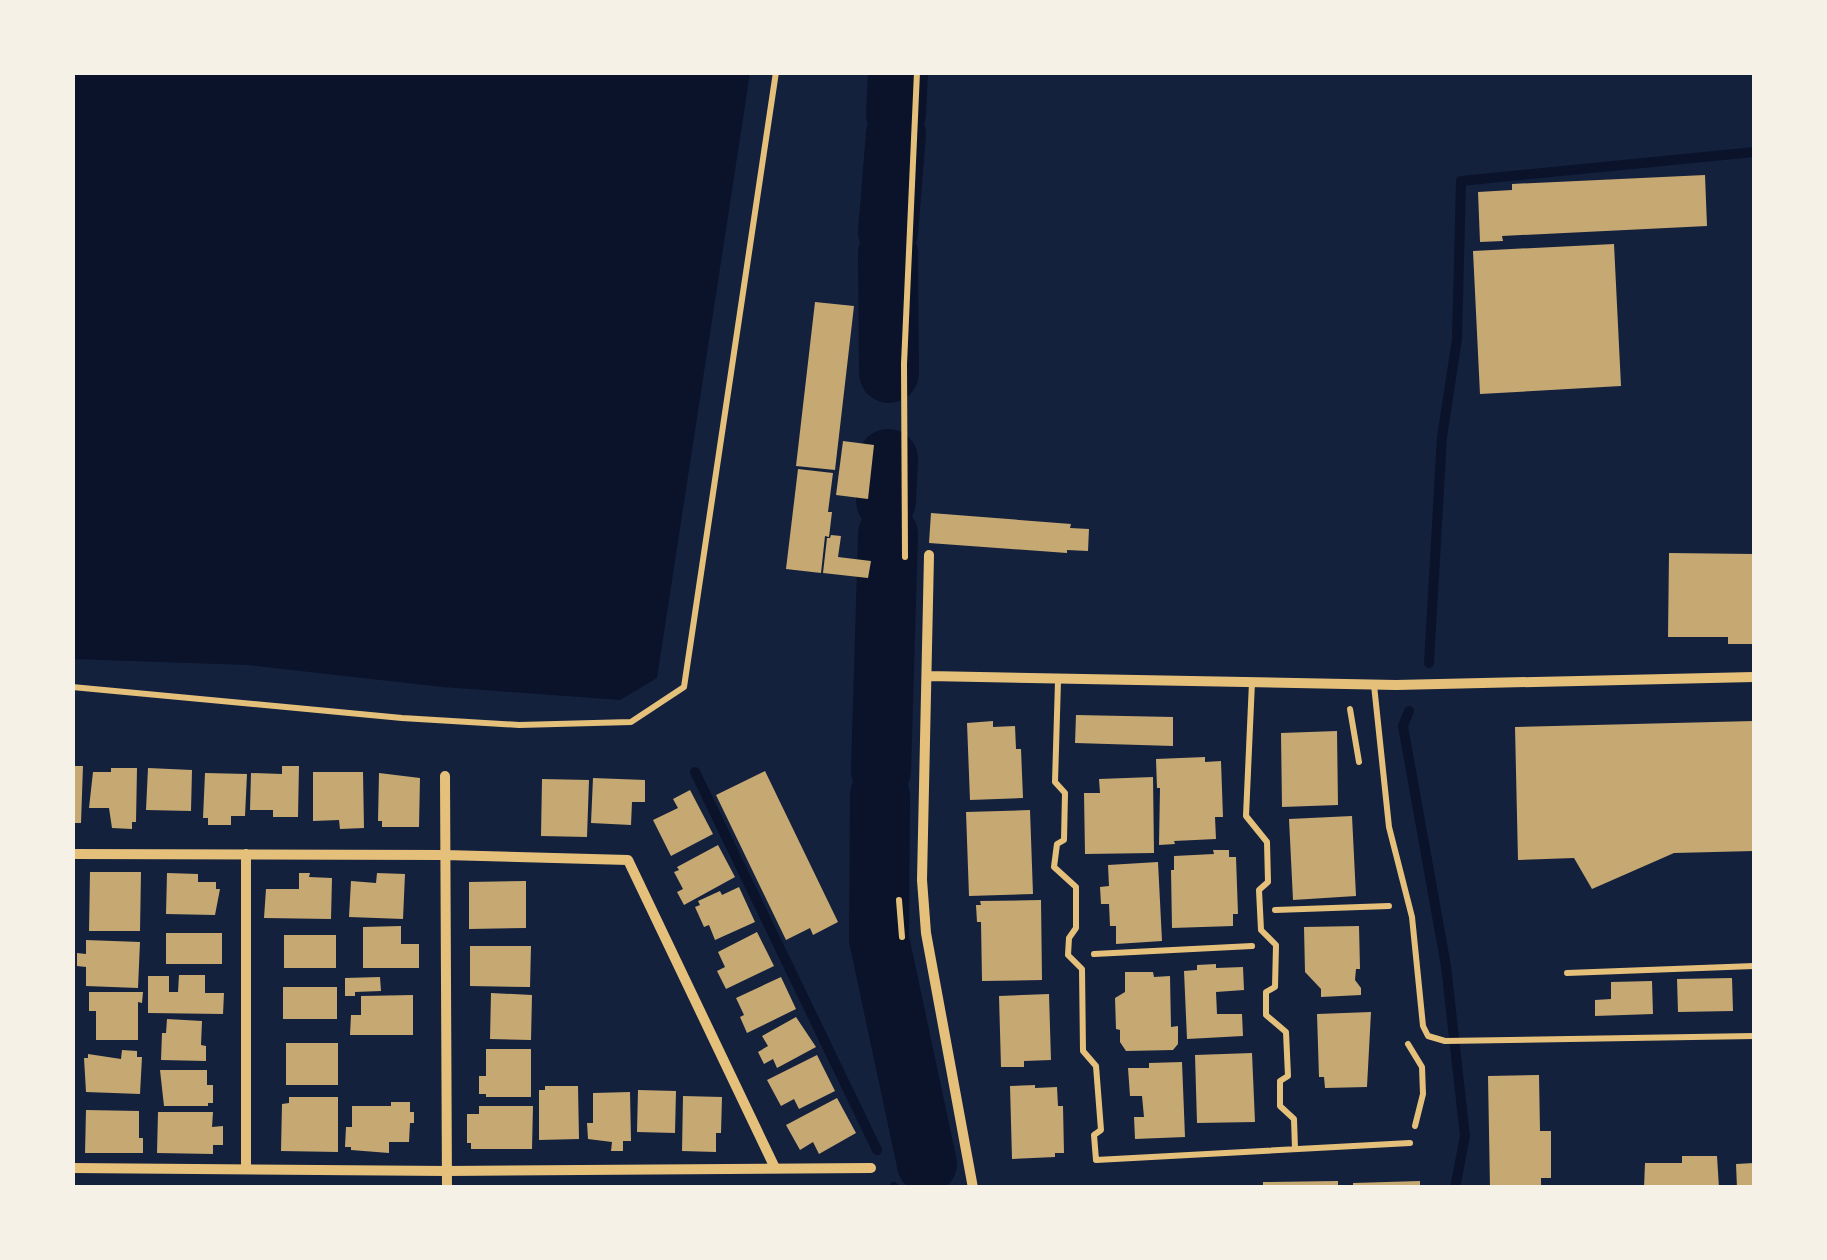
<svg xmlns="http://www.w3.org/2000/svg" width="1827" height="1260" font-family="Figtree,sans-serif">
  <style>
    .water { fill: #0b132b }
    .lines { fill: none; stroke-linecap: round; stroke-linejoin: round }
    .stream { stroke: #0b132b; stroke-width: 10 }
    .river { stroke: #0b132b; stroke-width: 60 }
    .building { fill: #c6a872 }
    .path { stroke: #e5c07b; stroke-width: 6 }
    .service { stroke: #e5c07b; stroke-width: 6 }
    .minor { stroke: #e5c07b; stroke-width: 10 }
  </style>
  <rect width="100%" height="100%" fill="#14213d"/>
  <path class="water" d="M73,72L750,73L657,678L620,700L442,687L247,665L73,659Z"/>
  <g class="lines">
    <path class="stream" d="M1429,663L1442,437L1457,339L1461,181L1754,152
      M1409,711L1403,726L1446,966L1465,1136L1455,1188
      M695,772L877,1150
      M894,1187V1188"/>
    <path class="river" d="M896,114L898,72
      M888,232L896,134
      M888,253L889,373
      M886,501L888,459
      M881,771L888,534
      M880,795L879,939L927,1164"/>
  </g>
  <path class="building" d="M1705,175L1707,226L1502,236L1503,241L1480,242L1478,192L1512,190V184Z
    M1614,244L1621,386L1480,394L1473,251Z
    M815,302L854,306L835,470L796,466Z
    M843,441L874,445L868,499L836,495Z
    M798,469L833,473L828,512H832L829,537L825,536L821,573L786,569Z
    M931,513L1071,524L1070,528L1089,529L1088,551L1067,550V553L929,543Z
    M831,535L841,536L838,557L871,561L868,578L823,573L827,538H830Z
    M1669,553L1754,554V644H1728V637H1668Z
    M1076,715L1173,717V746L1075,743Z
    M993,721V727L1015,726L1016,749H1021L1023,798L970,800L967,723Z
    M1754,721V851L1674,853L1592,889L1574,858L1518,860L1515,727Z
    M1337,731L1338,805L1282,807L1281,733Z
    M1205,757V762L1221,761L1223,817H1215L1216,839L1174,841L1175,844L1159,845L1160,788H1157L1156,759Z
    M72,766H83L81,823H72Z
    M282,766H299L298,817H273V810H250L251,773L282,774Z
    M111,768H137L136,822H132V829L112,828L109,808H89L93,772H111Z
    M148,768L192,770L191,811L146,810Z
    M765,771L838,922L813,935L810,928L786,940L716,795Z
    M313,772H363L364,828L340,829L339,820L313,821Z
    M205,773L247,774L245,816H231V825H208V818H203Z
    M379,773L420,778L419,827H382V821H378Z
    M1153,777L1154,853L1085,854L1084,793H1100L1099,779Z
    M593,778L645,780V802H632L631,825L591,823Z
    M542,779L589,780L587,837L541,836Z
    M690,790L713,834L671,856L653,820L678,808L673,799Z
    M1030,810L1033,894L969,896L966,812Z
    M1352,816L1356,896L1293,900L1289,819Z
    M718,845L735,877L684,905L677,892L683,889L674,872L679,870L677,867Z
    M1213,850H1229V857H1236L1238,914H1233V926L1172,928L1171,870H1174V856L1214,854Z
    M1158,862L1162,941L1116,944V926H1110L1109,904H1101L1100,887L1109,886L1108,865Z
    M90,872H141L140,931H89Z
    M167,873L198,874V882H216V889H220L215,915L166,914Z
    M299,873H310L309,877L332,878L331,919L264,918L266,889H299Z
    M377,873L405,874L403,919L349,917L351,881L376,883Z
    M526,881V928L469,929V882Z
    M739,887L755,922L715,940L709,925L704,927L695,907L700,905L698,901L720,891L722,895Z
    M1041,900L1042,980L982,981L981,922H977L976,905H981L980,901Z
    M401,926V944H419V968H363V927Z
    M1359,926L1360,969H1356L1355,980L1361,988V995L1321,997V989L1305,972L1304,927Z
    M757,932L774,966L726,989L717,971L725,967L718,952Z
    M166,933H222V964H166Z
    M284,935H336V968H284Z
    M86,940L140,942L138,988L86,986V967L77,966V953L86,954Z
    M470,946H531L530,987L470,986Z
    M1216,964V968L1243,967L1244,990L1216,992L1217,1014H1242L1243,1036L1187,1039L1184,971L1197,970V965Z
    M1125,972H1153L1154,977L1170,976L1171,1027L1178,1026V1044L1173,1050L1126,1051L1120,1042V1030L1116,1029L1115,998L1125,992Z
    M179,975H205V993H224L223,1014L148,1013V976H169V992H178Z
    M380,977L381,991L355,992V996H345V978Z
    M781,977L796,1009L747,1033L740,1017L744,1015L736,998Z
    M1732,978L1733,1011L1678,1012L1677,979Z
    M1652,981L1653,1014L1595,1016V1000L1611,999V982Z
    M283,987H337V1019H283Z
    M89,992H143L142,1003L138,1002V1040H96V1011H89Z
    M491,993L532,995L531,1040L490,1039Z
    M1049,994L1051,1060L1024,1061V1067H1001L999,996Z
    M413,995V1035H350L351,1015H361V996Z
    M1371,1012L1367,1087L1325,1088L1324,1077H1319L1317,1014Z
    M796,1017L816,1047L777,1068L773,1059L764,1064L758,1052L768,1046L762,1036Z
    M167,1019L202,1021L201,1045L206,1046V1061L161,1060L162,1033H166Z
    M286,1043H338V1085H286Z
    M486,1049H531V1097H486V1094H479V1076H486Z
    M122,1050L137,1051V1057H142L140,1094L86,1092L84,1058H88V1054L121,1059Z
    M1252,1053L1255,1122L1197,1123L1195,1055Z
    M817,1055L835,1091L799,1109L794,1099L781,1106L767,1080Z
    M1182,1062L1185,1137L1135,1139L1134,1117H1144L1142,1096H1130L1128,1068H1149V1063Z
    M160,1070H207V1085H213V1103H208V1106H164Z
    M1539,1075L1540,1131H1551V1178H1541V1188H1490L1488,1076Z
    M1035,1085V1088L1057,1087L1058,1106H1063L1064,1153H1055V1157L1012,1159L1010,1086Z
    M545,1086H578L579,1139L539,1140V1090H545Z
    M638,1090L676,1091L675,1133L637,1132Z
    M630,1092L631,1141H623V1151H611L612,1142L588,1139L587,1123H593V1093Z
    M683,1096L722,1097L721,1133H716V1152L682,1151Z
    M289,1097H338V1152L281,1151L282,1104L289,1103Z
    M837,1098L856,1133L819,1154L813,1142L800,1150L786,1125Z
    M391,1102H410V1112H414V1123H410L409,1142H389V1153L351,1150V1147H345L346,1127H352V1106H391Z
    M479,1106H533L532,1149H471V1143H467V1114H479Z
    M86,1110L139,1111V1138H143V1153H85Z
    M158,1112H213L212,1127L223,1126V1145H213V1154L157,1153Z
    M1682,1156H1717L1719,1188H1644L1645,1163H1682Z
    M1754,1163V1188H1737L1736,1164Z
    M1338,1181V1188H1263V1182Z
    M1420,1181V1188H1353V1183Z"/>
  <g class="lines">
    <path class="path" d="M905,557L904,364L917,72
      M72,687L402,718L519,725L631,722L684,687L776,72
      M1350,709L1359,762
      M899,900L902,937
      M1275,910L1389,906
      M1094,954L1252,946
      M1408,1044L1422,1067L1423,1094L1415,1126"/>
    <path class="service" d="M1058,681L1055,782L1065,793L1064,840L1057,844L1054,867L1076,887V928L1069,938L1068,955L1082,969L1083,1051L1096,1066L1101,1130L1094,1135L1096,1160L1410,1143
      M1252,682L1246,816L1267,842L1268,882L1259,890L1261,930L1276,945L1275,987L1266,992V1015L1286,1032L1288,1076L1280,1081V1106L1294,1119L1295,1149
      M1374,685L1389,827L1412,917L1423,1026L1428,1036L1445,1041L1754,1036
      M1567,973L1754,966"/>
    <path class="minor" d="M929,555L922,880L926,933L973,1188
      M928,676L1396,685L1754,677
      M445,776L447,1188
      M72,854L445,855L628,860L775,1168
      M72,1168L447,1171L871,1168
      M246,1168V854"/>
  </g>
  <rect width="1827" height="1260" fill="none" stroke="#f6f1e7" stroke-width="150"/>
</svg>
